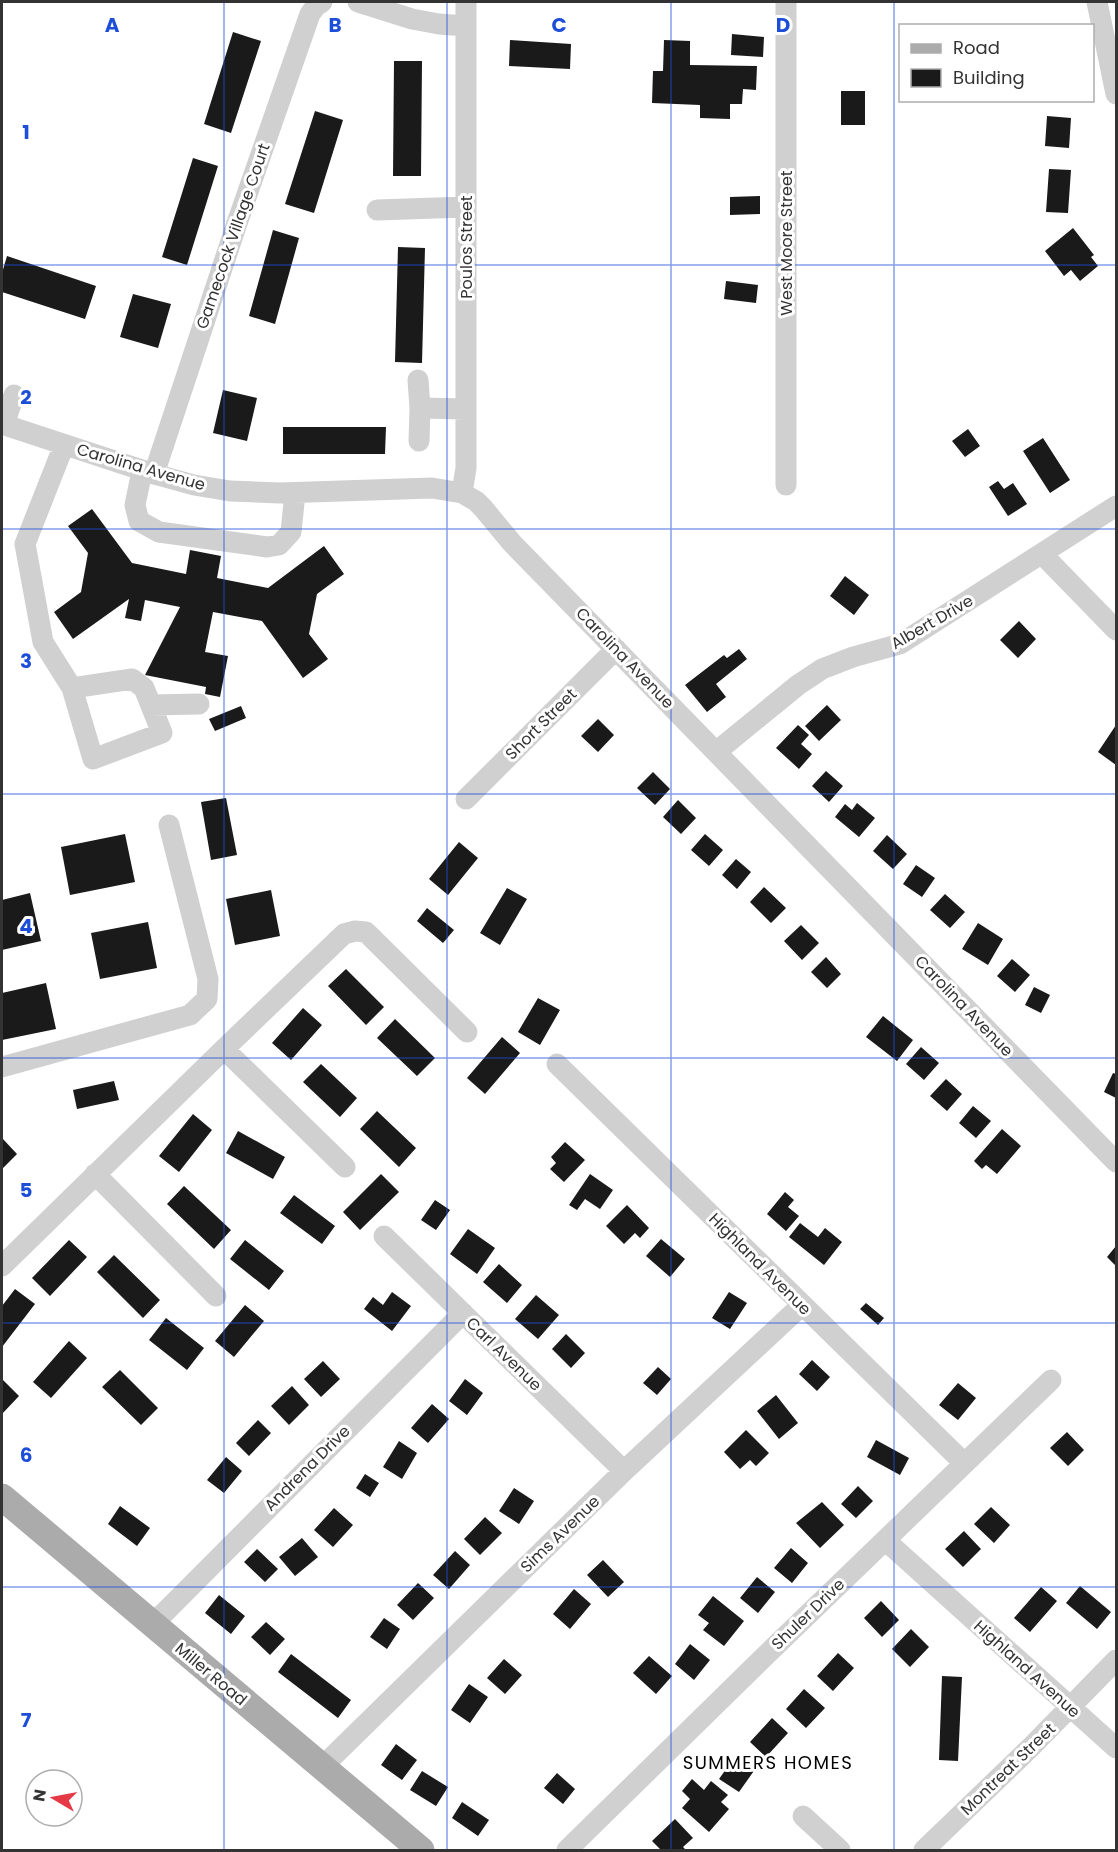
<svg xmlns="http://www.w3.org/2000/svg" width="1118" height="1852" font-family="Poppins,sans-serif">
  <style>
    .building { fill: #1a1a1a }
    .lines { fill: none; stroke-linecap: round; stroke-linejoin: round }
    .minor { stroke: #d0d0d0; stroke-width: 21 }
    .major { stroke: #ababab; stroke-width: 27 }
    .grid { fill: none; stroke: #1d4ed8; stroke-width: 1.5; stroke-opacity: 0.55 }
    .labels { text-anchor: middle; dominant-baseline: central; stroke-width: 6; stroke-linejoin: round; paint-order: stroke }
    .street-label { font-size: 16px; fill: #333; stroke: #fff }
    .neighbourhood-label { font-size: 18px; letter-spacing: 1.5px; fill: #000; stroke: #fff }
    .grid-label { font-size: 20px; text-anchor: middle; font-weight: bold; fill: #1d4ed8; stroke: #fff; stroke-width: 6; stroke-linejoin: round; paint-order: stroke }
  </style>
  <rect width="100%" height="100%" fill="#fff"/>
  <path class="building" d="M233,32L261,41L231,133L204,124Z
    M732,34L764,37L763,57L731,55Z
    M510,40L571,44L570,69L509,66Z
    M664,40L690,41V65L757,66L756,90L743,89L742,104H730V119L700,118V105L652,103L653,71H663Z
    M394,61H422L421,176H393Z
    M841,91H865V125H841Z
    M315,111L343,120L314,213L285,204Z
    M1047,116L1071,118L1069,148L1045,146Z
    M193,158L218,166L187,265L162,257Z
    M1049,169L1071,170L1068,213L1046,212Z
    M760,196V214L730,215V197Z
    M1073,228L1094,255L1091,257L1098,266L1080,281L1071,270L1064,276L1045,251Z
    M273,230L299,238L275,324L249,316Z
    M398,247L425,248L422,363L395,362Z
    M7,256L96,286L85,319L2,292V273Z
    M726,281L758,285L756,303L724,299Z
    M133,294L171,304L158,348L120,337Z
    M223,390L257,398L247,441L213,433Z
    M283,427H386L385,454H283Z
    M968,429L980,446L965,457L952,441Z
    M1043,438L1070,480L1050,493L1023,451Z
    M998,481L1004,489L1013,483L1027,504L1008,516L989,487Z
    M92,509L132,563L186,574L190,550L221,556L217,578L268,588L324,546L344,574L317,594L309,634L328,659L303,678L262,621L213,612L205,652L228,656L220,697L205,694L206,687L145,675L180,607L145,600L141,621L125,618L129,599L73,639L54,612L81,592L88,553L68,526Z
    M845,576L869,595L854,615L830,596Z
    M1019,621L1036,639L1018,658L1000,640Z
    M739,649L747,659L716,684L726,697L707,712L685,685L724,655L727,658Z
    M827,705L841,720L819,741L805,726Z
    M241,706L246,718L215,731L209,719Z
    M598,719L614,735L598,752L581,736Z
    M798,725L809,735L801,744L812,754L799,769L776,748Z
    M1116,725V765L1098,752Z
    M826,771L843,786L829,802L812,786Z
    M653,772L670,789L655,805L637,788Z
    M226,798L237,855L211,860L201,802Z
    M678,800L696,818L681,834L663,817Z
    M857,803L875,818L859,837L835,817L845,804L852,810Z
    M125,834L135,882L70,895L61,847Z
    M705,834L723,850L709,866L691,850Z
    M887,835L907,854L893,869L873,851Z
    M459,842L478,858L448,895L429,879Z
    M736,859L751,872L737,889L722,875Z
    M916,865L935,878L922,897L903,884Z
    M764,887L786,908L771,923L750,902Z
    M507,888L527,899L500,945L480,933Z
    M271,890L280,936L235,945L226,899Z
    M30,893L41,941L2,950V900Z
    M945,894L965,912L950,928L930,910Z
    M427,908L454,930L443,943L417,921Z
    M148,922L157,968L100,979L91,933Z
    M978,923L1003,939L988,965L962,949Z
    M801,925L819,943L802,960L784,941Z
    M826,957L841,974L827,988L811,972Z
    M1012,959L1030,975L1015,992L997,976Z
    M346,969L384,1007L366,1025L328,986Z
    M46,983L56,1029L2,1040V993Z
    M1034,987L1050,995L1041,1013L1025,1005Z
    M538,998L560,1010L540,1045L518,1032Z
    M303,1008L322,1025L291,1060L272,1043Z
    M883,1016L913,1040L897,1061L866,1037Z
    M395,1019L435,1058L417,1076L377,1038Z
    M502,1037L520,1053L485,1094L467,1078Z
    M921,1047L939,1063L924,1080L906,1064Z
    M321,1064L357,1098L340,1117L303,1082Z
    M1113,1073L1116,1074V1098L1104,1092Z
    M946,1079L962,1094L947,1111L930,1096Z
    M114,1081L119,1100L77,1109L73,1090Z
    M973,1106L991,1121L976,1138L959,1123Z
    M377,1111L416,1148L399,1167L360,1129Z
    M193,1114L212,1130L179,1172L159,1156Z
    M1002,1129L1021,1146L997,1174L986,1165L982,1169L974,1161Z
    M238,1131L285,1157L273,1179L226,1153Z
    M2,1138L17,1154L2,1169Z
    M565,1142L585,1160L564,1182L550,1169L556,1163L551,1157Z
    M381,1174L399,1192L360,1230L343,1212Z
    M590,1174L613,1190L600,1209L585,1199L577,1210L569,1205Z
    M184,1186L231,1230L214,1249L167,1204Z
    M785,1192L794,1200L788,1207L799,1216L786,1231L767,1214Z
    M294,1195L335,1226L322,1244L280,1213Z
    M435,1200L450,1210L436,1230L421,1220Z
    M627,1205L649,1228L640,1238L635,1233L624,1244L606,1226Z
    M800,1223L818,1237L825,1228L842,1242L824,1265L789,1237Z
    M468,1229L495,1248L477,1274L450,1254Z
    M661,1239L685,1259L670,1277L646,1256Z
    M69,1240L87,1257L50,1296L32,1278Z
    M245,1240L284,1271L269,1290L230,1259Z
    M1116,1246V1266L1107,1257Z
    M114,1255L160,1300L143,1318L97,1272Z
    M499,1264L522,1285L507,1303L483,1282Z
    M15,1289L35,1304L2,1347V1306Z
    M392,1292L411,1306L392,1331L364,1309L373,1297L383,1305Z
    M729,1292L747,1303L730,1329L712,1318Z
    M536,1295L559,1315L538,1339L515,1319Z
    M866,1303L884,1318L878,1325L860,1309Z
    M245,1305L264,1321L234,1357L215,1341Z
    M166,1318L204,1348L187,1370L149,1340Z
    M566,1334L585,1353L571,1368L552,1349Z
    M69,1341L87,1358L51,1398L33,1382Z
    M812,1360L830,1377L817,1391L799,1374Z
    M323,1361L340,1379L321,1397L304,1379Z
    M658,1367L671,1379L657,1395L643,1383Z
    M120,1370L158,1408L141,1425L102,1387Z
    M2,1379L19,1396L2,1414Z
    M465,1379L483,1393L467,1415L449,1401Z
    M958,1383L976,1398L958,1420L939,1405Z
    M292,1386L309,1405L289,1425L271,1406Z
    M776,1395L798,1423L779,1439L757,1411Z
    M432,1404L449,1419L428,1443L411,1428Z
    M258,1420L271,1433L249,1456L236,1443Z
    M746,1430L769,1453L756,1466L750,1460L740,1469L724,1452Z
    M1067,1432L1084,1450L1068,1466L1050,1448Z
    M876,1440L909,1458L900,1475L867,1457Z
    M399,1441L417,1453L402,1479L383,1467Z
    M226,1457L242,1471L224,1493L207,1480Z
    M365,1474L379,1483L370,1497L356,1488Z
    M858,1486L873,1501L856,1518L841,1504Z
    M514,1488L534,1501L519,1524L499,1511Z
    M822,1502L844,1525L820,1548L796,1523Z
    M120,1506L150,1528L137,1546L108,1524Z
    M991,1507L1010,1525L994,1543L974,1524Z
    M334,1508L353,1525L333,1547L314,1530Z
    M485,1517L502,1533L480,1555L464,1539Z
    M964,1531L981,1549L963,1567L945,1549Z
    M302,1538L318,1557L295,1576L279,1557Z
    M791,1548L808,1563L792,1583L774,1568Z
    M257,1549L278,1569L265,1582L244,1562Z
    M455,1551L470,1565L449,1589L433,1575Z
    M603,1560L624,1582L608,1597L587,1575Z
    M757,1577L775,1592L758,1613L740,1598Z
    M418,1583L434,1598L413,1620L397,1605Z
    M1080,1586L1111,1612L1097,1629L1066,1603Z
    M1041,1587L1057,1601L1030,1632L1014,1618Z
    M574,1589L591,1604L570,1629L553,1614Z
    M219,1595L245,1616L231,1634L205,1613Z
    M713,1596L744,1621L724,1646L703,1630L709,1623L698,1615Z
    M881,1601L899,1620L882,1637L864,1618Z
    M384,1618L400,1629L387,1649L370,1637Z
    M266,1622L285,1639L270,1655L251,1637Z
    M911,1629L929,1647L910,1667L892,1649Z
    M690,1644L710,1660L694,1680L675,1664Z
    M838,1653L854,1668L833,1691L817,1676Z
    M291,1654L351,1700L338,1718L278,1672Z
    M649,1656L672,1676L656,1694L633,1673Z
    M504,1659L522,1675L505,1694L487,1678Z
    M942,1676L962,1677L958,1761L939,1760Z
    M469,1684L488,1697L470,1723L451,1710Z
    M804,1689L825,1708L806,1728L786,1709Z
    M772,1718L788,1733L766,1757L750,1742Z
    M396,1744L417,1760L402,1780L381,1765Z
    M736,1755L756,1768L739,1792L719,1779Z
    M422,1771L448,1787L436,1806L410,1790Z
    M557,1773L575,1789L563,1804L544,1788Z
    M692,1779L704,1790L711,1781L728,1795L721,1802L729,1809L709,1832L682,1808L690,1799L682,1791Z
    M462,1802L489,1820L478,1836L452,1818Z
    M675,1819L693,1838L683,1847L686,1850H661L652,1841Z"/>
  <g class="lines">
    <path class="minor" d="M358,2L412,19L439,24L466,26
      M1097,2L1116,94
      M377,210L466,207
      M418,380L420,408L419,441
      M420,408L466,409
      M2,424L154,474L194,485L230,491L280,493L432,488L462,493L476,501L483,508L512,543L1116,1162
      M4,425L14,395
      M64,445L25,544L43,642L72,688L93,759L162,733L144,688L132,679L72,688
      M142,471L135,505L139,521L159,532L267,547L279,545L291,532L295,493
      M154,474L236,226L310,14L316,6L322,2
      M786,485V2
      M462,493L466,468V2
      M1042,554L1116,630
      M151,705L199,704
      M716,752L798,685L822,669L853,657L900,644L1116,506
      M466,799L616,649
      M224,1049L344,934L355,931L366,932L467,1032
      M557,1064L964,1463
      M2,1067L190,1015L207,999L208,979L169,825
      M95,1174L216,1296
      M384,1236L624,1471
      M2,1266L224,1049L345,1167
      M885,1540L1116,1748
      M151,1623L164,1613L463,1313
      M321,1768L624,1471L802,1305
      M803,1816L840,1850
      M567,1850L764,1657L1051,1380
      M924,1850L1031,1747L1116,1660"/>
    <path class="major" d="M2,1497L421,1850"/>
  </g>
  <path class="grid" d="M224,2V1850M447,2V1850M671,2V1850M894,2V1850M2,265H1116M2,529H1116M2,794H1116M2,1058H1116M2,1323H1116M2,1587H1116"/>
  <g class="labels">
    <g class="street-label">
      <text transform="translate(233 236) rotate(-71)">Gamecock Village Court</text>
      <text transform="translate(786 243) rotate(-90)">West Moore Street</text>
      <text transform="translate(466 247) rotate(-90)">Poulos Street</text>
      <text transform="translate(141 467) rotate(16)">Carolina Avenue</text>
      <text transform="translate(932 622) rotate(-30)">Albert Drive</text>
      <text transform="translate(625 658) rotate(46)">Carolina Avenue</text>
      <text transform="translate(541 724) rotate(-45)">Short Street</text>
      <text transform="translate(964 1006) rotate(46)">Carolina Avenue</text>
      <text transform="translate(760 1264) rotate(45)">Highland Avenue</text>
      <text transform="translate(504 1354) rotate(44)">Carl Avenue</text>
      <text transform="translate(307 1468) rotate(-45)">Andrena Drive</text>
      <text transform="translate(560 1534) rotate(-44)">Sims Avenue</text>
      <text transform="translate(808 1614) rotate(-44)">Shuler Drive</text>
      <text transform="translate(1027 1669) rotate(42)">Highland Avenue</text>
      <text transform="translate(211 1674) rotate(40)">Miller Road</text>
      <text transform="translate(1008 1769) rotate(-44)">Montreat Street</text>
    </g>
    <g class="neighbourhood-label">
      <text x="768" y="1762">SUMMERS HOMES</text>
    </g>
  </g>
  <g class="grid-label">
    <text x="112" y="32">A</text>
    <text x="335" y="32">B</text>
    <text x="559" y="32">C</text>
    <text x="783" y="32">D</text>
    <text x="26" y="139">1</text>
    <text x="26" y="404">2</text>
    <text x="26" y="668">3</text>
    <text x="26" y="933">4</text>
    <text x="26" y="1197">5</text>
    <text x="26" y="1462">6</text>
    <text x="26" y="1727">7</text>
  </g>
  <rect width="1118" height="1852" fill="none" stroke="#333333" stroke-width="6"/>
  <rect x="899" y="24" width="195" height="78" fill="#ffffff" stroke="#adadad" stroke-width="1.5"/>
  <rect x="911" y="44" width="30" height="9" fill="#ababab" stroke="#adadad" stroke-width="1.5"/>
  <text x="953" y="54" font-size="18" fill="#333333">Road</text>
  <rect x="911" y="69" width="30" height="18" fill="#1a1a1a" stroke="#adadad" stroke-width="1.5"/>
  <text x="953" y="84" font-size="18" fill="#333333">Building</text>
  <g transform="translate(54 1798) rotate(280)"><circle r="28" fill="#ffffff" stroke="#adadad" stroke-width="1.5"/>
  <path d="M0-4.5L10 22L0 15L-10 22Z" fill="#e63946"/>
  <text y="-9" font-size="16" font-weight="bold" text-anchor="middle" fill="#333333">N</text>
  </g>
</svg>
